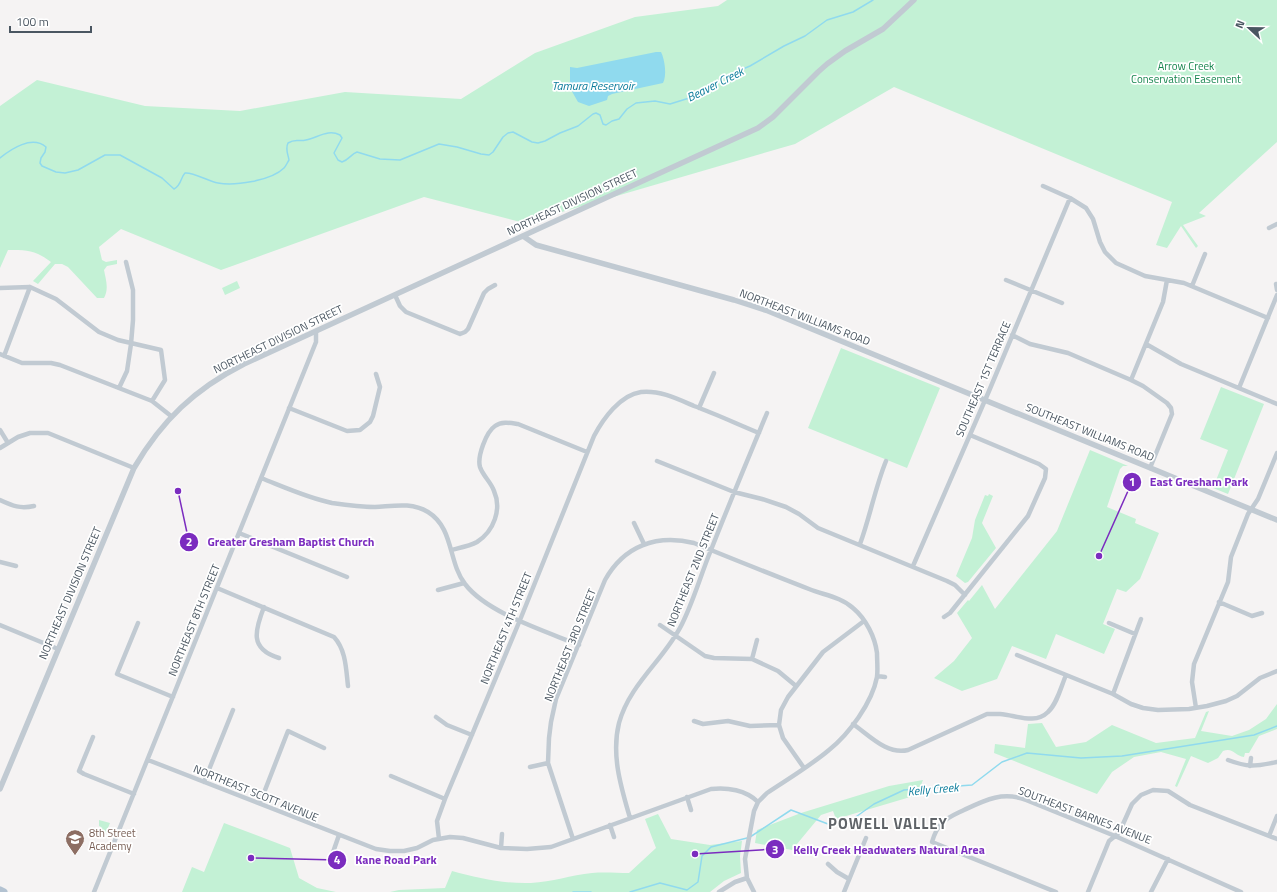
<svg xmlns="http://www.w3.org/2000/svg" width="1277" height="892" font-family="'Titillium Web',sans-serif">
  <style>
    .green { fill: #c3f1d5 }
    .water { fill: #90daee }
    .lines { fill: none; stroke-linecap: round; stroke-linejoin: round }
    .stream { stroke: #90daee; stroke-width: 1.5 }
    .minor { stroke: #c1cad2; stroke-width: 4.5 }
    .tertiary { stroke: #c1cad2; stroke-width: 5.5 }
    .primary { stroke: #b3c2d1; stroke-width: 7 }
    .labels { text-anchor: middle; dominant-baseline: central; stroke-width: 3.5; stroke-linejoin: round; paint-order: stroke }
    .park-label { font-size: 11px; fill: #17864f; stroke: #fff }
    .street-label { font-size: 11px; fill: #4a5661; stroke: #fff }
    .education-label { font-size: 11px; fill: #785e54; stroke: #fff; text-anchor: start }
    .water-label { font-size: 12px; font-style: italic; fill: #0c7c9b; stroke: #fff }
    .district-label { font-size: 15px; font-weight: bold; letter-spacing: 1px; fill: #5f6368; stroke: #fff }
    .leader { fill: none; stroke: #7b2cbf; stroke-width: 1.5 }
    .callout-dot { fill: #7b2cbf; stroke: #fff; stroke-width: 1.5 }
    .mark-label { font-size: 12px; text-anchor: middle; font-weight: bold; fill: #fff }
    .callout-label { font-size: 12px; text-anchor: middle; font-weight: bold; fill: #7b2cbf; stroke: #fff; stroke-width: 3.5; stroke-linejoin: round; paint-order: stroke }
  </style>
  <rect width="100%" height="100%" fill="#f5f3f3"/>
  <path class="green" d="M727,0H1277V142L1199,213L1206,216L1183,225L1198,246L1196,248L1181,226L1167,248L1156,245L1172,202L894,87L795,144L524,223L424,197L221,270L121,229L99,247L102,260L106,262L117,260V264L107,266L104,270C106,280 109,289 104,298H97L68,267L62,264H55L38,284L33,281L51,262C35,250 27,250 8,250L0,268V106L37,80L145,106L240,111L345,92L461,99L535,53L635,17L718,6Z
    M237,281L240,288L225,295L222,288Z
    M841,348L940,388L907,468L808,428Z
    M1221,387L1264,404L1228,494L1213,488L1228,450L1200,439Z
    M1090,450L1128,466H1123L1120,469L1107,507L1136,519L1135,523L1159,533L1140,579L1126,592L1117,589L1103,624L1115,629L1104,654L1056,634L1046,659L1012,646L997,679L962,691L934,678L954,661L972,638L957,613L968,600L969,601L982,585L995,609L1057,531Z
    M989,494L993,496L982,523L996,548L968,582L965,583L956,576L972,538L975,520L985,495L988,496Z
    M1277,704V729L1259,736L1249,753H1245L1244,757C1235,756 1233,747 1223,751L1218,758L1208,763L1191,756L1177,787L1175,786L1186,759L1161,752L1134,757L1112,772L1097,794L994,753L995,744L1025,748L1028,724L1042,723L1056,747L1086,742L1112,725L1156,743L1195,738L1206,712L1209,711L1201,731L1232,736L1249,730L1266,719Z
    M923,780L917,795L836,819L833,811L821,815L792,850L755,843L757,830L801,813L889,786Z
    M658,814L671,839L710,845L742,841L740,856L741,873L724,881L710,892H390L399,890L445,888L452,871C478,878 504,884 531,883C552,882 571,875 592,873C604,872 617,873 629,873L656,848L645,819Z
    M99,820L110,823L105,835L100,837L98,836L101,827L99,826Z
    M224,823L290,848L299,878L317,888L336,892H182L192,867L204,872Z"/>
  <path class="water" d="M656,52H661C665,60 667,76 663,83L612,94L608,96L607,100L589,106L578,102L570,88V67L577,68Z"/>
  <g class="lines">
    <path class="stream" d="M0,158C11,149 32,135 46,147L45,152L41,158L40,163L42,166L56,172L65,173L78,170L105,155H120L162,178L174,189C182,185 180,178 185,173C193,172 208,181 218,183C234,186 271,181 284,168C286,166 287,163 289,160C288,154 285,149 288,143C296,138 298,142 306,140C319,137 328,129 340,135L342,138L334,153L338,160L342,162C349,160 351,154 357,152L380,159L400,160L439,144L457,147L481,154L489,155L493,152L503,137L508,133L513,132L532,142L538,143L545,141L560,133L578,126L593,114L596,113L600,115L603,124L606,125L612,121L619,119L627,109L636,103L655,101L670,104L699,95L724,77L750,66L784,46L805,36L827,20L853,12L873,0
      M750,837L791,810L828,824L843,826L874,804L904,790L972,785L1002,762L1027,753L1081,758L1122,756L1254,735L1277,726
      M573,892H591
      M630,892L660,883L687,890L698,882L702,856L711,847L747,838"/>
    <path class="minor" d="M1043,186L1070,198L1086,208L1093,219L1100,242L1105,252L1116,263L1145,276L1184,283L1268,318
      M1269,228L1277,224
      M1006,280L1062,303
      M1276,284L1277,290
      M1192,286L1205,254
      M0,288L30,287L56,299L99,332L118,340L161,350L165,380L152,401
      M395,295L400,306L406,312L460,334L465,332L468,329L484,293L488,289L495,285
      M1012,335L1030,344L1068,353L1131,380L1143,386L1167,403L1171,408L1172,414L1150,468
      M1146,344L1181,364L1277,404
      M0,354L22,363H51L60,365L152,401L171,416
      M4,356L30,287
      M1131,380L1163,302L1167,280
      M119,388L127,371L131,344L133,320V290L126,262
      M1239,388L1277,295
      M289,408L347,431L360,430L370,422L373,416L380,387L376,374
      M699,408L714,373
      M0,430L8,443
      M0,448L18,437L30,433H48L134,468
      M657,461L734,492L762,499L786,507L799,514L818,528L947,581L955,585L965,595
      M261,478C284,487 308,498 332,503C346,505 361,507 375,507C394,506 411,502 428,512C454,528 448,562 465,584C487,613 545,631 579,645
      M0,500C13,506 20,509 34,506
      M634,523L644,544
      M239,533L347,577
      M860,544C870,517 875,488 886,461
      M451,550C459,548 470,546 477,542C494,531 502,509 494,491C491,482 483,476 480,467C477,457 486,432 495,426C502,421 511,423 518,424L587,452
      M0,562L16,566
      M913,566L989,391L1070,198
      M217,588L334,637C346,650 346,669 348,686
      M438,590L464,583
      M1219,602L1252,616L1262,613
      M264,607C255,630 249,649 279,658
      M944,617L950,613L1028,516L1045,478L1046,469L1039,464L970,435
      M138,623L117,674L173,697
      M1109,623L1135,634
      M0,625L58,649
      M660,625L705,656L714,658L752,659L778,671L796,686
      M1017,655L1113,694L1131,704L1143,708L1158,710L1189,709L1207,706L1226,701L1237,696L1260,678L1277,671
      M752,659L757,640
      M877,676L885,677
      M1113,694L1141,619
      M1196,708L1192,682L1194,664L1228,582L1231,557L1248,514L1258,499L1277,453
      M436,717L447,725L472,735
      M694,721L703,724L728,721L750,726L779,725
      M853,724C870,736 887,755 908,750L987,714C991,714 995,714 1000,714C1016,715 1035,725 1048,712C1057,704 1061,687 1066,675
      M93,737L79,771L84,774L134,794
      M148,760L376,849L390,851H404L417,848L433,840L450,837L463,838L501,848L527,849L551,847L711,789C727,787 746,790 758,802
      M1228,760C1249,768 1256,766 1277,762
      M1250,766L1251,758
      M530,767L548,763
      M804,768L783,738L779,725L781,710L788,697L823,652L864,621
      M391,776L445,799
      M204,782L233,710
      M687,797L691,810
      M260,803L288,731L324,748
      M630,818C621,787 611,755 619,723C630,683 665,659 682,624C694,600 701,574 711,550C729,504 748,459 767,413
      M610,825L614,837
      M1269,836L1277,816
      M439,839L437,821L445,799L520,620L594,436C603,419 620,395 641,392C660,390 678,399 694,406C716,414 737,424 759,433
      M573,839L548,763L549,738L551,722L556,699L605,580C624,546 656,534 694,543C732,559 771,574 809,589C824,595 841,597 853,608C866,619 875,637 877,653C877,661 878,670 877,677C872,703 849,734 829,750C810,766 788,779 767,793L758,802L754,811L745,859L747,878L754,892
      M501,848L502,834
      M331,858L339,835
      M828,864L837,872L849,879
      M94,892L316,342V331
      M719,892L735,882L747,878
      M844,892L866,838
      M1056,892L932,842C934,835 937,828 942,823C948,817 956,814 964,810C985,800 1003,791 1026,800L1115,836L1241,892
      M1088,892L1109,841L1119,833L1132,804L1141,795L1153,790L1168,791L1190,805L1277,839
      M1151,892L1168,859"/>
    <path class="tertiary" d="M523,236L536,245L734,300L768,311L1277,520
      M0,789L134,468C162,420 195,389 244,364L758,128L773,117L818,72L827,64L845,51L883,29L914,0"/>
    <path class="primary" d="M0,890L4,892"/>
  </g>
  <defs>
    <g id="school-pin" transform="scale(1)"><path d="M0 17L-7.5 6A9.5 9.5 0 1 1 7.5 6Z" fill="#8d6e63" stroke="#fff"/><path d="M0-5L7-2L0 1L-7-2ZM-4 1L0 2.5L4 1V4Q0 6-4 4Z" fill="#fff"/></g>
  </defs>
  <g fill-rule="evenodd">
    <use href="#school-pin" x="75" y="839"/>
  </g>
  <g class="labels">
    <g class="park-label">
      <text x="1186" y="66">Arrow Creek<tspan x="1186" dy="13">Conservation Easement</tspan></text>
    </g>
    <g class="street-label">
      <text transform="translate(572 202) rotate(-25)">NORTHEAST DIVISION STREET</text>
      <text transform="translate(805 317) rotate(21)">NORTHEAST WILLIAMS ROAD</text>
      <text transform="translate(278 339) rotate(-26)">NORTHEAST DIVISION STREET</text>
      <text transform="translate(983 379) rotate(-67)">SOUTHEAST 1ST TERRACE</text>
      <text transform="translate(1090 432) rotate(22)">SOUTHEAST WILLIAMS ROAD</text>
      <text transform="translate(693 570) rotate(-68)">NORTHEAST 2ND STREET</text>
      <text transform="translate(70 593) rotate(-67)">NORTHEAST DIVISION STREET</text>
      <text transform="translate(194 620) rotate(-68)">NORTHEAST 8TH STREET</text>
      <text transform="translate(506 628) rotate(-68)">NORTHEAST 4TH STREET</text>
      <text transform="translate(570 645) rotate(-68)">NORTHEAST 3RD STREET</text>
      <text transform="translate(256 793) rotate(22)">NORTHEAST SCOTT AVENUE</text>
      <text transform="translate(1085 815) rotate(21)">SOUTHEAST BARNES AVENUE</text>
    </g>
    <g class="education-label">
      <text x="89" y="833">8th Street<tspan x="89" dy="13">Academy</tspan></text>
    </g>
    <g class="water-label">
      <text transform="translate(715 84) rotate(-27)">Beaver Creek</text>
      <text x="593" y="85">Tamura Reservoir</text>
      <text transform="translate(933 789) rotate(-5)">Kelly Creek</text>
    </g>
    <g class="district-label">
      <text x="888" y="823">POWELL VALLEY</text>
    </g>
  </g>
  <path class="leader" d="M1099 556L1132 482M178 491L189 542M695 854L775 849M251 858L337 860"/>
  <g class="callout-dot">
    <circle cx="1099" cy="556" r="4"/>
    <circle cx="178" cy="491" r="4"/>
    <circle cx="695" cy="854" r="4"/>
    <circle cx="251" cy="858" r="4"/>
    <circle cx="1132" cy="482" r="10"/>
    <circle cx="189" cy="542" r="10"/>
    <circle cx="775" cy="849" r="10"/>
    <circle cx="337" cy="860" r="10"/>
  </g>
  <g class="mark-label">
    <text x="1132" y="486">1</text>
    <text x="189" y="546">2</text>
    <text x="775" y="854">3</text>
    <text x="337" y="864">4</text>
  </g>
  <g class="callout-label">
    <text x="1199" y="486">East Gresham Park</text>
    <text x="291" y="546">Greater Gresham Baptist Church</text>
    <text x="889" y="854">Kelly Creek Headwaters Natural Area</text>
    <text x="396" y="864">Kane Road Park</text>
  </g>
  <g transform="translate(1249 28) rotate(292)" stroke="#ffffff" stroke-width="3" paint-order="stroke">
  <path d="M0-3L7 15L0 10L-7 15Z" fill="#4a5661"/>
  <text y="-6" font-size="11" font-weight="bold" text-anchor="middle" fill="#4a5661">N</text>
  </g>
  <path d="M10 26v6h81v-6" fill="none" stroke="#4a5661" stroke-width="2"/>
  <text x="16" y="26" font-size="12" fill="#4a5661" stroke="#ffffff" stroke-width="3" paint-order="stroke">100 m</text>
</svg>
